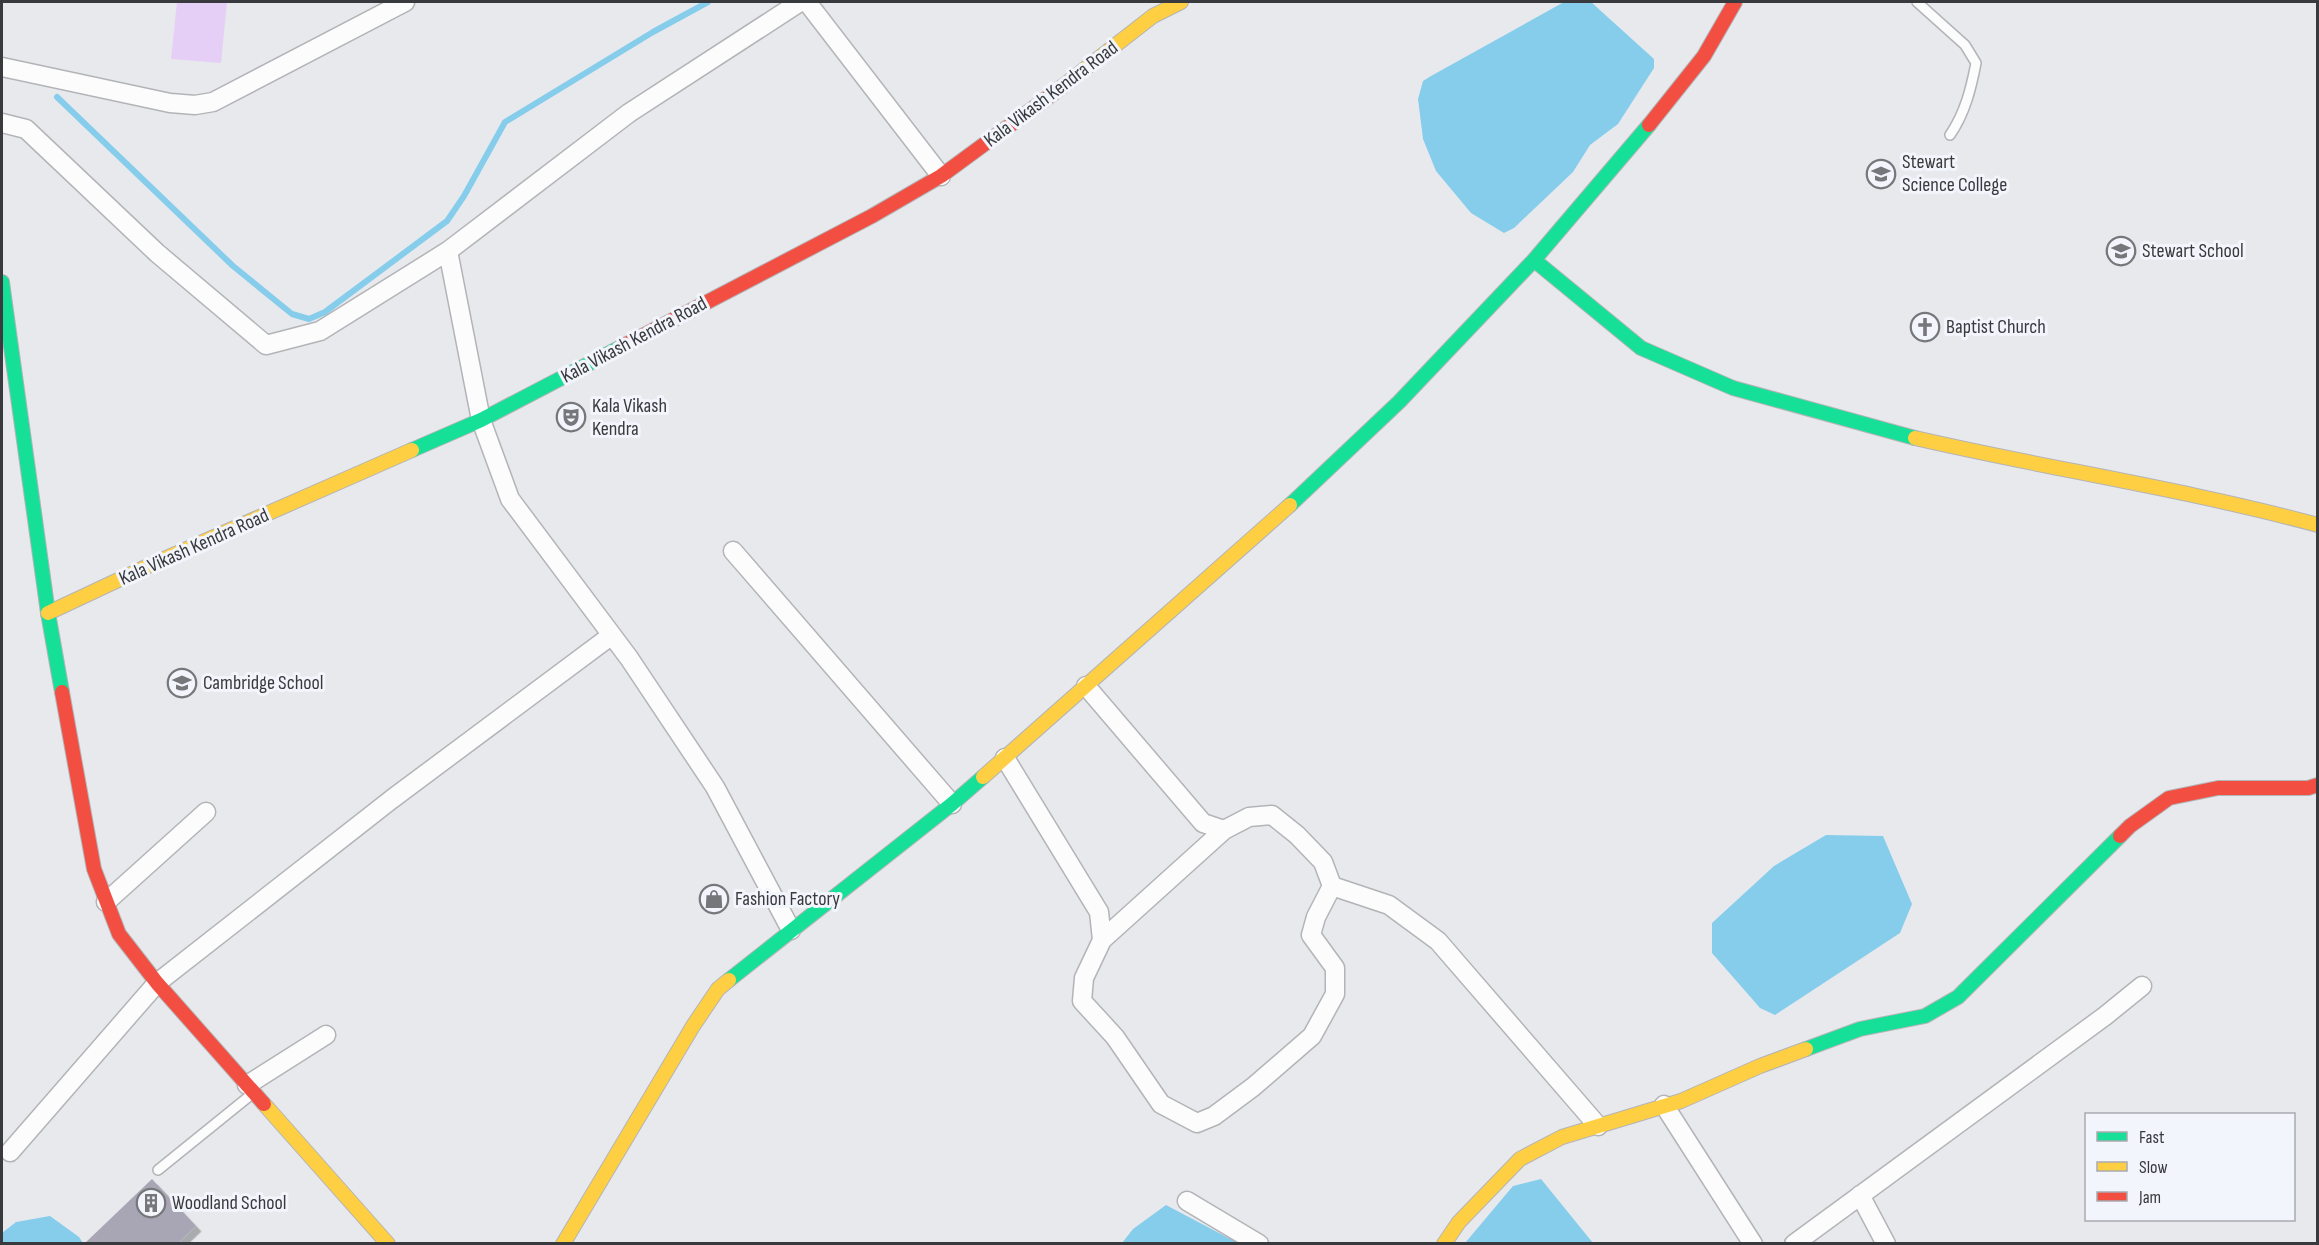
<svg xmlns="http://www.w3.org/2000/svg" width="2319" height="1245" font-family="'Sofia Sans Condensed',sans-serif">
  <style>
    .green { fill: #e6cff6 }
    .water { fill: #86cdec }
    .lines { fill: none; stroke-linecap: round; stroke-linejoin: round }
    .stream { stroke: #86cdec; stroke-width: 6 }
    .building { fill: #a8a6b5; filter: url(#shadow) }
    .lane-casing { stroke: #b3b4b7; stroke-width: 12 }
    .street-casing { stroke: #b3b4b7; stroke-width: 21 }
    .fast-casing { stroke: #b3b4b7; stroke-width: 16 }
    .slow-casing { stroke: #b3b4b7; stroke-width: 16 }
    .jam-casing { stroke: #b3b4b7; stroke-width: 16 }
    .lane { stroke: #fcfcfc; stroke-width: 9 }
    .street { stroke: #fcfcfc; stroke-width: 18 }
    .fast { stroke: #16e098; stroke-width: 14 }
    .slow { stroke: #ffcf43; stroke-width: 14 }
    .jam { stroke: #f24e42; stroke-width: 14 }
    .labels { text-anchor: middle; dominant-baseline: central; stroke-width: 6; stroke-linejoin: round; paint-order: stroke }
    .street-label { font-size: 20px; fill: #393a3d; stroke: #f3f5fd }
    .poi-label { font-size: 20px; fill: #393a3d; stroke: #f3f5fd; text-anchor: start }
  </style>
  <defs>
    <filter id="shadow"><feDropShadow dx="5.5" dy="5.5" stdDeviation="0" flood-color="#0004"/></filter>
  </defs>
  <rect width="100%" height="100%" fill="#e8e9ed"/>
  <path class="green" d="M177,2H227L221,63L171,59Z"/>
  <path class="water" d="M1564,2H1591L1654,59V68L1618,124L1590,145L1573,172L1514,228L1504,233L1471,213L1436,171L1423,139L1418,99L1423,81L1431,76Z
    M1826,835L1883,836L1912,904L1900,933L1775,1015L1760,1008L1712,953V923L1774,866Z
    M1541,1179L1593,1243H1465L1513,1186Z
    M1166,1205L1238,1243H1122L1133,1229Z
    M50,1216L79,1237L83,1243H2V1233L16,1222Z"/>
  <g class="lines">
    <path class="stream" d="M57,97L233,266L292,314L309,319L325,312L447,221L464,196L505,122L653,32L708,2"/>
  </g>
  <path class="building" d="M152,1179L196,1226L177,1244H84Z"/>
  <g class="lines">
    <g class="lane-casing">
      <path id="lane" d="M1917,2L1965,45L1976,63C1971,89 1965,113 1950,135
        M158,1170L252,1094"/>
    </g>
    <g class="street-casing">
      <path id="street" d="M807,2L941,176
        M2,67L170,103L195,105L213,102L405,2
        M2,123L26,129L157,253L266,345L320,331L448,251
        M733,551L952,804
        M1005,758L1099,912L1102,940L1084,978L1082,1001L1115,1037L1161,1104L1197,1123L1214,1116L1253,1087L1312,1036L1335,994V968L1311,935L1316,917L1332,886L1323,862L1297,835L1272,815L1249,817L1224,830L1203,823L1086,686
        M1332,886L1389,905L1438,941L1598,1126
        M106,902L206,812
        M791,930L715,787L629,658L510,499L481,420L448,251L629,113L800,2
        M1102,940L1224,830
        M247,1085L326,1035
        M1664,1105L1753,1244
        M10,1152L157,983L392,799L612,635
        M1860,1195L1886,1244
        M1187,1201L1259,1244
        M1794,1244L2105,1016L2142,986"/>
    </g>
    <g class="fast-casing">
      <path id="fast" d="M1534,260L1641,348L1733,388L1915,438
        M2,282L48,613L62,692
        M412,450L481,420L621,347
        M1290,505L1399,402L1534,260L1649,125
        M729,980L952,804L983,777
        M1806,1049L1860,1029L1925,1016L1958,997L2120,836"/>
    </g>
    <g class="slow-casing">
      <path id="slow" d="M1054,93L1153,16L1181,2
        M1915,438C2049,469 2185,489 2318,525
        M48,613L148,566L412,450
        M983,777L1290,505
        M264,1104L388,1244
        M563,1244L693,1026L718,989L729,980
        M1444,1244L1459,1222L1520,1159L1562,1137L1681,1101L1760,1066L1806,1049"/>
    </g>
    <g class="jam-casing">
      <path id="jam" d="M1649,125L1704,56L1735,2
        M621,347L872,216L941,176L1054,93
        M62,692L94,869L119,934L157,983L264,1104
        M2120,836L2130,826L2169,798L2218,788H2308L2318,785"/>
    </g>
    <use href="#lane" class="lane"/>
    <use href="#street" class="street"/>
    <use href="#fast" class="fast"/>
    <use href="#slow" class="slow"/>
    <use href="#jam" class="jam"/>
  </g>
  <defs>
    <g id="university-ring" transform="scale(1.5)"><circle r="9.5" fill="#f3f5fd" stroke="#76777b" stroke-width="1.5"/><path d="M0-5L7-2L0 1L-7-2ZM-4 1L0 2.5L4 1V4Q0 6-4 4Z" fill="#76777b"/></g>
    <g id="school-ring" transform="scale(1.5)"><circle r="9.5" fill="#f3f5fd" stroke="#76777b" stroke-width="1.5"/><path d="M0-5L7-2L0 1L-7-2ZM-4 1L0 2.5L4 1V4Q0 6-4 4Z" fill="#76777b"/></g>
    <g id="church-ring" transform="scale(1.5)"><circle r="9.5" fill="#f3f5fd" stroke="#76777b" stroke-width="1.5"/><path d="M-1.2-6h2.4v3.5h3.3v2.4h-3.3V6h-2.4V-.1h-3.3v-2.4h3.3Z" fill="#76777b"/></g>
    <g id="theatre-ring" transform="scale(1.5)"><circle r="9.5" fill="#f3f5fd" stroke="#76777b" stroke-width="1.5"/><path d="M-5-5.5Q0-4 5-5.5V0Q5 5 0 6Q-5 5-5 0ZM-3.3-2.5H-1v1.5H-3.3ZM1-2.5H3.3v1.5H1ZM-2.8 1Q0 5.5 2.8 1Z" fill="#76777b"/></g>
    <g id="shop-ring" transform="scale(1.5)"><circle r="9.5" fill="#f3f5fd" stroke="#76777b" stroke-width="1.5"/><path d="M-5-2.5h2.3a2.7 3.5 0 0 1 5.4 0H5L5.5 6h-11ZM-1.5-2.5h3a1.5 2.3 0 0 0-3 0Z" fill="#76777b"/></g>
    <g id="building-ring" transform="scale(1.5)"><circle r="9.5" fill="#f3f5fd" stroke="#76777b" stroke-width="1.5"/><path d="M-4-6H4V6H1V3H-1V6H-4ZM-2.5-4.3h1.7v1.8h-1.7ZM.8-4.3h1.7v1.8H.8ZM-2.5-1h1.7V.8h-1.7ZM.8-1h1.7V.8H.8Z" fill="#76777b"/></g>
  </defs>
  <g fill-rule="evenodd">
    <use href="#university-ring" x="1881" y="174"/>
    <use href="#school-ring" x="2121" y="251"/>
    <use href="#church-ring" x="1925" y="327"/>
    <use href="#theatre-ring" x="571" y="417"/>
    <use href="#school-ring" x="182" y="683"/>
    <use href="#shop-ring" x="714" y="899"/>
    <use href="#building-ring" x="151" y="1203"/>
  </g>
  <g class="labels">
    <g class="street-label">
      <text transform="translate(1051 94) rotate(-37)">Kala Vikash Kendra Road</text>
      <text transform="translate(634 340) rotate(-28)">Kala Vikash Kendra Road</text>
      <text transform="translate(194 547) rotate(-24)">Kala Vikash Kendra Road</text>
    </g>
    <g class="poi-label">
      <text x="1902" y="162">Stewart<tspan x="1902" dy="23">Science College</tspan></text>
      <text x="2142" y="251">Stewart School</text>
      <text x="1946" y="327">Baptist Church</text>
      <text x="592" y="406">Kala Vikash<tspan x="592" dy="23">Kendra</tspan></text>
      <text x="203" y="683">Cambridge School</text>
      <text x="735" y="899">Fashion Factory</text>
      <text x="172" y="1203">Woodland School</text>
    </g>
  </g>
  <rect width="2319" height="1245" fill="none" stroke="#393a3d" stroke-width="6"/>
  <rect x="2085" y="1113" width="210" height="108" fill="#f3f5fd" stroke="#a9aab0" stroke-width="1.5"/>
  <rect x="2097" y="1132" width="30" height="9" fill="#16e098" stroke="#a9aab0" stroke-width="1.5"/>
  <text x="2139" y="1143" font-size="18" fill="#393a3d">Fast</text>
  <rect x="2097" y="1162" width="30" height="9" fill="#ffcf43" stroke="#a9aab0" stroke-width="1.5"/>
  <text x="2139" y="1173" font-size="18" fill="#393a3d">Slow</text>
  <rect x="2097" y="1192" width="30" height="9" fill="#f24e42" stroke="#a9aab0" stroke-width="1.5"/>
  <text x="2139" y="1203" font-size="18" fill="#393a3d">Jam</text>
</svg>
